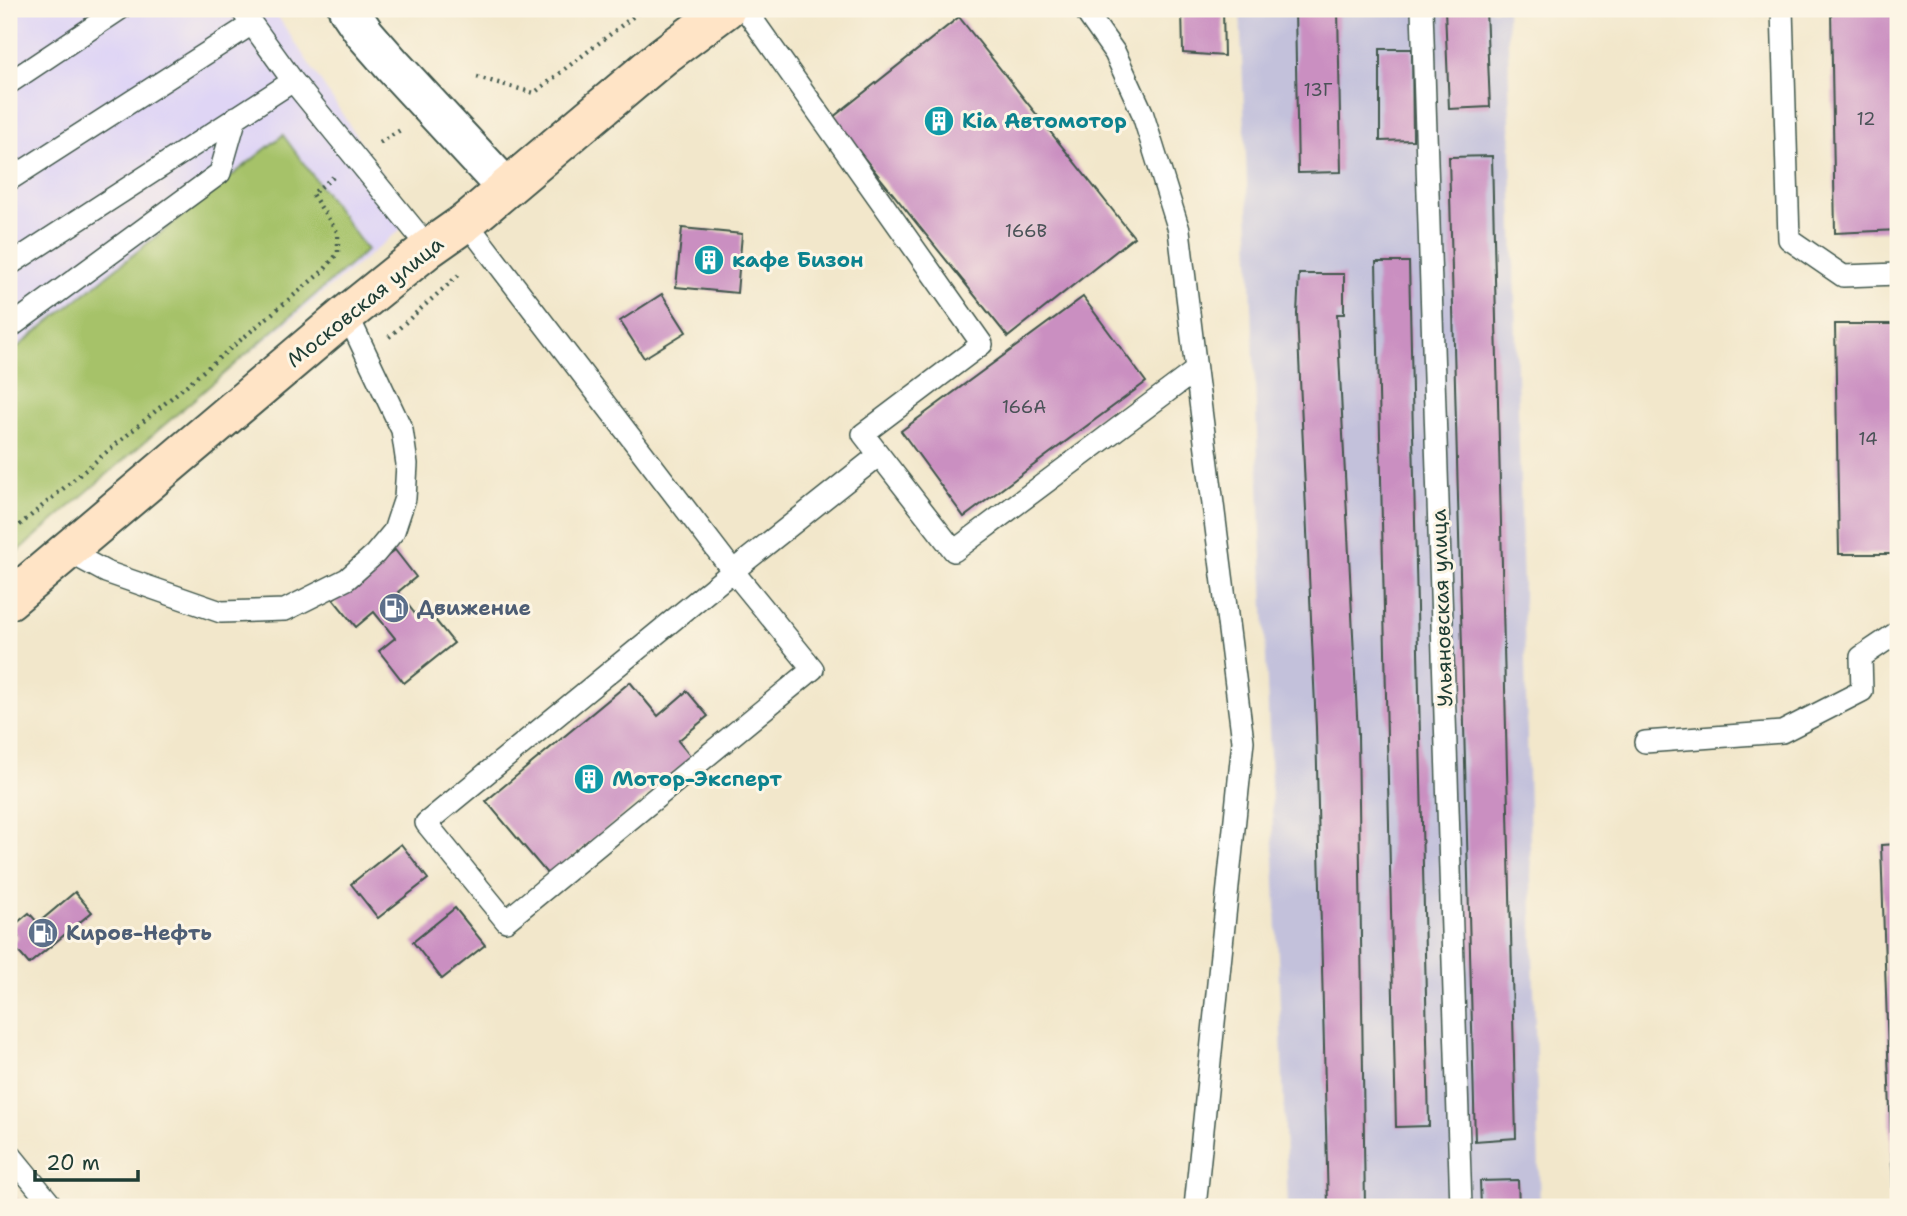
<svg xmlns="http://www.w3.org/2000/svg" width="1907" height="1216" font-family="'Shantell Sans',sans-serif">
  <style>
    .built { fill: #dfd5f5 }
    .industrial { fill: #c3c1db }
    .green { fill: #a6c269; stroke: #62804e; stroke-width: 2 }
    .building { fill: #ca8fc1 }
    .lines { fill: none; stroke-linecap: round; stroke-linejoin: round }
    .lane-casing { stroke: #3f564b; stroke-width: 24 }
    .street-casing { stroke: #3f564b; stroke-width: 42 }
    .secondary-casing { stroke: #3f564b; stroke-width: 42 }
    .path { stroke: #3f564b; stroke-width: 4.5; stroke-dasharray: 2 5; stroke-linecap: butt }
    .lane { stroke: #fff; stroke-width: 21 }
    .street { stroke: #fff; stroke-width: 38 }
    .secondary { stroke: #ffe4c6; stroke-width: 38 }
    .labels { text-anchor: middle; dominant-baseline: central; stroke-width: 6; stroke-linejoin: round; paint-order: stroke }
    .number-label { font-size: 18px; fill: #4a5257 }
    .culture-label { font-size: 21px; font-weight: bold; fill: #0d838f; stroke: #fcf5e5; text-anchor: start }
    .street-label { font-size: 21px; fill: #1f3d34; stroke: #fcf5e5 }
    .service-label { font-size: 21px; font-weight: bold; fill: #4e5e75; stroke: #fcf5e5; text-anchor: start }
  </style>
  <rect width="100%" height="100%" fill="#fcf5e5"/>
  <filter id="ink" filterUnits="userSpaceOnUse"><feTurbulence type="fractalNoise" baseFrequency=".0143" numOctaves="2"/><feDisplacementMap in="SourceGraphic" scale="14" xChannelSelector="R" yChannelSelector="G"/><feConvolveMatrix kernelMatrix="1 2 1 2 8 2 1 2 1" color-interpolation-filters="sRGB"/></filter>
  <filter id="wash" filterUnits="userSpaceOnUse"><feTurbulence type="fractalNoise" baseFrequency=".00686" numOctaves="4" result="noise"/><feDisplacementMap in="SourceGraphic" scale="28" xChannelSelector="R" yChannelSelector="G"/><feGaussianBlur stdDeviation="1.57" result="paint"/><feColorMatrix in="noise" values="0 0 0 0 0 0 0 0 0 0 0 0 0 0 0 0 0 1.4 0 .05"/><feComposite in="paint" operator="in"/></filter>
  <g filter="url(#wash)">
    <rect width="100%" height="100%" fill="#f2e7cb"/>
    <path class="built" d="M9,9H273L412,220L9,550Z"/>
    <path class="industrial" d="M1240,9H1507L1540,1207H1288Z"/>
    <path class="green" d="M283,135L367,250L9,559V378L14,374L9,364V354Z"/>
    <g id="blocks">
      <path class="building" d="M1182,9H1223L1224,56L1183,53Z
        M1295,9H1338L1341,172L1298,173Z
        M1445,9H1486L1490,107L1449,109Z
        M1831,9H1898V230L1835,233Z
        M959,17L1134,237L1008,337L832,118Z
        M1380,49H1412L1413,140L1380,141Z
        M1492,156L1516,1138L1475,1141L1449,157Z
        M682,228L742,234L737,293L676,287Z
        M1376,262H1409L1429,1126L1396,1127Z
        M1299,274H1344V314H1337L1358,735L1365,1207H1328L1316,727L1297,314Z
        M662,294L686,332L644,358L620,321Z
        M1083,297L1146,382L964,517L901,431Z
        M1835,324H1898V554H1839Z
        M395,550L416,577L398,592L419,619L428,611L454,643L404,683L379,651L395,638L374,612L356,627L333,599Z
        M630,682L658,716L687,691L708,716L678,741L692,758L549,876L486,801Z
        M401,844L428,879L378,918L351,884Z
        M1898,844V1200L1893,1201L1881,845Z
        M75,892L92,912L29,964L11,943L18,937L11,928L29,913L38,923Z
        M455,908L485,945L442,979L413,942Z
        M1518,1180L1519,1207H1481L1480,1181Z
        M9,1189L24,1207H9Z
        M1430,1202V1207H1392V1204Z"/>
    </g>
  </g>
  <g filter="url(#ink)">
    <use href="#blocks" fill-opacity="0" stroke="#3f564b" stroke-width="2"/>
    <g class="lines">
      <g class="lane-casing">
        <path id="lane" d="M241,9L293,81L429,248
          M745,9L982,344L863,434L954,551L1196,370L1179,230L1142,112L1115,53L1084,9
          M1422,9L1461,1207
          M1782,9L1789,239L1843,276L1898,274
          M9,83L120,9
          M9,180L252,24
          M466,222L733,571L426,823L506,921L813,669L733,571L879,455
          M9,265L293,81
          M9,328L220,173L236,117
          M67,551L106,572L221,612L285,610L347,579L375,554L394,531L405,498L407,464L402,430L347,314
          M1645,742L1782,732L1862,691L1861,657L1898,632
          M9,1153L53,1207
          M1195,1207L1243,741L1196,370"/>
      </g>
      <g class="street-casing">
        <path id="street" d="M348,9L365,34L393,66L506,188"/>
      </g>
      <g class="secondary-casing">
        <path id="secondary" d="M9,600L347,314L429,248L466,222L663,56L726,9"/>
      </g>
      <path class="path" d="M477,77L534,93L643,9
        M380,143L402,129
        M389,337L461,273
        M9,534L324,270L338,253V233L312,194L336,175"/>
      <use href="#lane" class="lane"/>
      <use href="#street" class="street"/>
      <use href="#secondary" class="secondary"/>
    </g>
  </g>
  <defs>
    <g id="building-disc" transform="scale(1.575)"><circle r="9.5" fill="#0f9aa8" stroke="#fcf5e5"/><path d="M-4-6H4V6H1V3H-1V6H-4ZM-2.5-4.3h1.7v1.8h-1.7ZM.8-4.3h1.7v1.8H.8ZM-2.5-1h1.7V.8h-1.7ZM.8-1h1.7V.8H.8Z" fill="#fff"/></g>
    <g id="fuel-disc" transform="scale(1.575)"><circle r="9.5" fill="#5c6f8a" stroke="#fcf5e5"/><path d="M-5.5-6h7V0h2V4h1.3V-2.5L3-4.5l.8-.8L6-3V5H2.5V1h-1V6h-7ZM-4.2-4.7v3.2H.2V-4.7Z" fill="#fff"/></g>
  </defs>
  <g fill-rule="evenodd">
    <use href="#building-disc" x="939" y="121"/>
    <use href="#building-disc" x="709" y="260"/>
    <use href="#fuel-disc" x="394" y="608"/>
    <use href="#building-disc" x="589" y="779"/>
    <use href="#fuel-disc" x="43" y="933"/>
  </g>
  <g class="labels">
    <g class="number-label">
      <text x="1318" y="90">13Г</text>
      <text x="1866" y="119">12</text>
      <text x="1026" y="231">166В</text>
      <text x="1024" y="407">166А</text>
      <text x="1868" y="439">14</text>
    </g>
    <g class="culture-label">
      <text x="962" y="121">Kia Автомотор</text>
      <text x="732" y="260">кафе Бизон</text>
      <text x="612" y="779">Мотор-Эксперт</text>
    </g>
    <g class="street-label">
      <text transform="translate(365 302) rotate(-39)">Московская улица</text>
      <text transform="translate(1442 608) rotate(-92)">Ульяновская улица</text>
    </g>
    <g class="service-label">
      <text x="417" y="608">Движение</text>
      <text x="66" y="933">Киров-Нефть</text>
    </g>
  </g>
  <rect width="1907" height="1216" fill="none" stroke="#fcf5e5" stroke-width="35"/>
  <path d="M35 1170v10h103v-10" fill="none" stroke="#1f3d34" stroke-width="3.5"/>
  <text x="46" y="1170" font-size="21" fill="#1f3d34" stroke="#fcf5e5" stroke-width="5" paint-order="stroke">20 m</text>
</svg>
